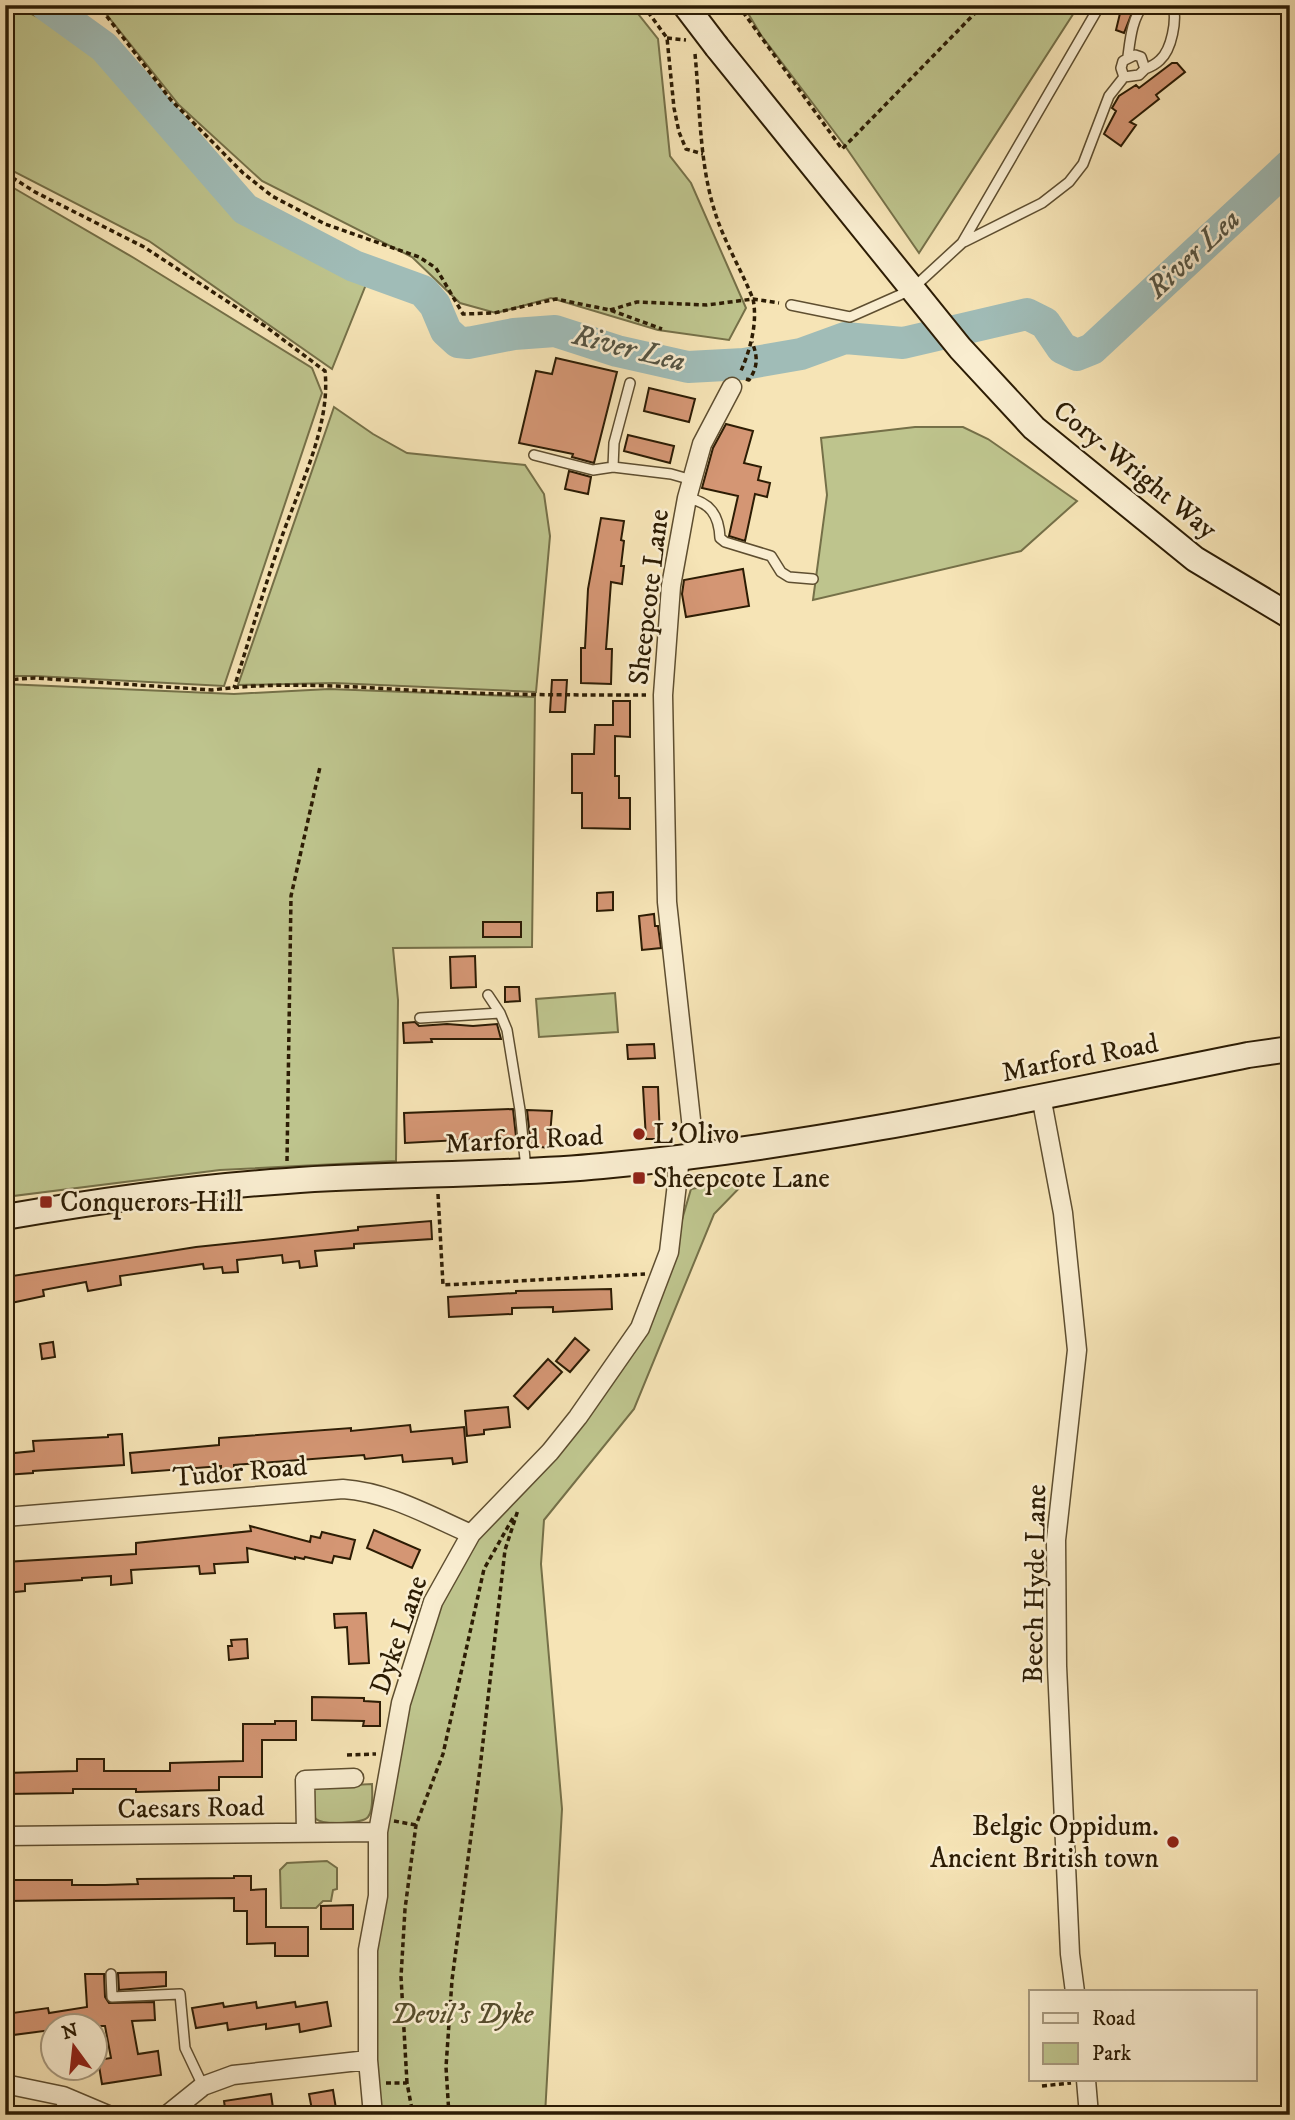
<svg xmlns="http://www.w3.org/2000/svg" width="1295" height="2120" font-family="'IM FELL DW Pica',serif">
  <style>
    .green { fill: #bec48d; stroke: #757048; stroke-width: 2 }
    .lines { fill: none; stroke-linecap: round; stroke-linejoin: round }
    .river { stroke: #a0bcb7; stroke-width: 32 }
    .building { fill: #d49674; stroke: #2c1c04; stroke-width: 2 }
    .lane-casing { stroke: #5e4e30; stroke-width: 12 }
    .street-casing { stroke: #5e4e30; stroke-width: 21 }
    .secondary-casing { stroke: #2c1c04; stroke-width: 28 }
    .path { stroke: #2c1c04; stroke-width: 3.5; stroke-dasharray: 5 3.5; stroke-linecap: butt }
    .lane { stroke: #f9edd0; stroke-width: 9 }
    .street { stroke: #f9edd0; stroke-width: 18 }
    .secondary { stroke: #f9edd0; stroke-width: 24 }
    .secondary-bridge-casing { stroke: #2c1c04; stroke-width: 28; stroke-linecap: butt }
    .secondary-bridge { stroke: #f9edd0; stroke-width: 24 }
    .poi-dot { fill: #8f2418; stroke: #f9edd0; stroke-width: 2.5 }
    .labels { text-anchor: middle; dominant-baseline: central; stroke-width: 5; stroke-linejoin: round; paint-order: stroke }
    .street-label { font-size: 28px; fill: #2c1c04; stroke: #f9edd0 }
    .poi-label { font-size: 28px; fill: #2c1c04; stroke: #f9edd0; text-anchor: start }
    .park-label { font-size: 28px; font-style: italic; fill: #584e2d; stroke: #f9edd0 }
    .water-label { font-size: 30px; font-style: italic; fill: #555443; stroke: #f9edd0 }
  </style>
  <rect width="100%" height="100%" fill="#f6e4b6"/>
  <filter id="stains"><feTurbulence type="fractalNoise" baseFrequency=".00286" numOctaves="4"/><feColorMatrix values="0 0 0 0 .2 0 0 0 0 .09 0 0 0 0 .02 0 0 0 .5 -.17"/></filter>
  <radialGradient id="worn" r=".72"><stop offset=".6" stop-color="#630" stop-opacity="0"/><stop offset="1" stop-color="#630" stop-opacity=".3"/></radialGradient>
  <path class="green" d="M5,5H13L79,37L231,206L369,277L332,369L149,241L5,167Z
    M99,5H631L658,39L670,156L691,183L746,308L729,340L658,330L551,298L496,313L460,303L412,257L262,181L179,105Z
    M743,5H1079L919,253L845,146L761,35Z
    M5,183L134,258L312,368L322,393L224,686L35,676H5Z
    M334,407L373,434L407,453L525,465L544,494L550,536L536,692L334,683L238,685Z
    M915,427H963L988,439L1077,501L1021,551L813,600L827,495L821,438Z
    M5,684L234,694L329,689L535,697L532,947L393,948L398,1000L396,1161L220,1170L5,1197Z
    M615,993L618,1032L539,1037L536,999Z
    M748,1179L714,1214L634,1409L544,1520L541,1564L562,1809L545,2115H377L369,2062L385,1829L411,1694L441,1601L483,1524L646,1324L674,1247L691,1189Z
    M372,1784C372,1793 374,1810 368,1817C362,1824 322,1825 316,1819C311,1814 311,1809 311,1803C311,1797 311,1793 314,1787Z
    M327,1861L337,1868V1889L333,1890L331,1901H323L316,1908H281L280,1870L287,1863Z"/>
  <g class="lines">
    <path class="river" d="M46,5L104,47L245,209L354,266L423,291L435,305L446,331L458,342L468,343L514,334L555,331L617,351L688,367L744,364L801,354L845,338L903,343L1027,314L1045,323L1062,348L1077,355L1092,349L1290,165"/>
  </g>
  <path class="building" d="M1122,5H1135L1124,33L1116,30Z
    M1172,63H1177L1185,72L1156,95L1159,99L1130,122L1136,125L1121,146L1104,134L1116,111L1112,108L1119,96L1136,85L1139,88Z
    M556,358L617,372L594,463L572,457L573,454L519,443L536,371L552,374Z
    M649,388L695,399L689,422L644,411Z
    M726,424L753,431L744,463L761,467L758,480L770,483L767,497L755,494L745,541L729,536L738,496L702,488L713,448Z
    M628,435L674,446L670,463L624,451Z
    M569,471L591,477L588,494L565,489Z
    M601,518L624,521L621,540L624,541L621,566H624L622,584L611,582L606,649H612L611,684L581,683V648H585L588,589Z
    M743,569L749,606L686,617L682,594L684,580Z
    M552,680H567L565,712H550Z
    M613,701H630V737L615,736V776H619V798H630V829L582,828V793H572V754H594L595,725H613Z
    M613,892V910L597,911V893Z
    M654,914L655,926H658L661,948L642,950L639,916Z
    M483,922H521V937H483Z
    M475,956L476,987L451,988L450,957Z
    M505,987H519L520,1001L505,1002Z
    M415,1022L419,1026L447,1024L473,1026L497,1024L501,1039H431L432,1042L404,1043L403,1023Z
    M654,1044L655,1058L628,1059L627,1045Z
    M643,1087H658L660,1139H646Z
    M513,1109L516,1137L405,1143L404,1113Z
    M527,1110L552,1111L549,1148L531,1146Z
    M431,1221L432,1239L354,1244V1248L315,1251L317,1266L300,1268L299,1261L283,1263L282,1255L237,1260L238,1272L223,1273L222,1267L204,1269L203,1264L120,1276L121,1285L88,1291L86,1282L43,1290L44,1296L11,1303L6,1277L196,1247L358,1230V1227Z
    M611,1289L612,1309L553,1312V1307L512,1308V1314L449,1317L448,1297L516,1293V1291Z
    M575,1338L589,1350L570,1372L556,1361Z
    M53,1342L55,1357L42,1359L40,1344Z
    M548,1359L562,1372L528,1409L514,1396Z
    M508,1407L510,1427L484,1430V1434L467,1436L465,1411Z
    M410,1425L411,1432L464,1427L467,1462L453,1464L452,1458L403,1462L402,1455L365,1459L364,1455L234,1465V1470L221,1471V1466L132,1473L130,1453L219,1445V1438L351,1428V1431Z
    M122,1434L124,1465L33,1471V1473L5,1475V1454L34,1451L33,1441L108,1437V1435Z
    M250,1526L310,1542L311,1536L320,1538L322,1532L355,1540L350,1559L334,1556L332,1563L305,1557L304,1559L295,1557V1559L247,1548L248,1562L216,1564H214L215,1573L200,1574L199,1566L131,1570L132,1583L111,1585V1576L82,1578V1580L25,1584V1591L5,1593V1562L136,1554V1543L251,1531Z
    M374,1530L420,1550L412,1568L367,1548Z
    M366,1613L369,1663L349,1664L347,1627L335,1628L334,1614Z
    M247,1639L248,1658L229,1660L228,1646H232L231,1640Z
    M312,1697L364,1698V1701L380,1702V1726H363L364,1721L312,1720Z
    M275,1721H296V1740H262V1777H219V1790L136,1792V1789H73V1793L5,1794V1773L77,1771V1759H104V1771H170V1763L243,1761V1724H275Z
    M234,1876H251V1890L266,1889V1927H308V1956H275V1943L247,1944V1911H234V1898L5,1901V1880H72V1885H105L138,1884L137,1879L234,1878Z
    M353,1905V1929H321V1906Z
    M166,1972V1986L119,1990L118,1973Z
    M85,1974H104L105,1997L109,2003L154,2002L155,2020L132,2021L138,2054L158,2051L161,2075L102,2084L98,2060L111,2058L105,2026H51L52,2030L5,2036V2014L48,2008L49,2013L87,2007Z
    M256,2002L257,2008L295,2002L296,2007L327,2002L331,2026L300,2032L299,2024L266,2029V2024L228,2030L227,2023L196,2028L192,2008L223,2003L224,2007Z
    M333,2090L337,2115H313L309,2094Z
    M271,2094L274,2115H226L224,2101Z"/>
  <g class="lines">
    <g class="lane-casing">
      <path id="lane" d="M1128,56C1130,41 1132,17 1144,5
        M1145,69C1150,67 1156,64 1160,60C1172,49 1177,20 1173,5
        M964,242L1042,203L1069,182L1083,164L1109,96L1124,77L1121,68L1123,61L1135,55L1141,57L1145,69L1139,75L1124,77
        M791,305L850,317L911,290L962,243L1100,5
        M534,455L593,470L613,467L671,474L692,480
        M613,467L614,443L630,383
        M687,498C710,502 719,515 720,538L725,542L771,556L781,572L789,577L813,579
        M488,995L500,1013L507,1030L520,1110L526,1169
        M420,1018L500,1013
        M111,1974L112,1997L180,1994L185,2048L203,2086
        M60,2115L63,2096"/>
    </g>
    <g class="street-casing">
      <path id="street" d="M1041,1096L1063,1213L1077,1350L1056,1540L1057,1666L1070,1954L1075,1992
        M695,1156L667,902L663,695L671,586L687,498L702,444L732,387
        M5,1517L343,1489C388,1492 430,1516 471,1534
        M306,1832L305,1780L354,1778
        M5,1836L378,1832
        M1086,2080L1089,2115
        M5,2084L63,2096L108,2115
        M167,2115L203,2086L233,2075L368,2060
        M373,2115L368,2060V1950L378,1896V1832L401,1703L433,1602L471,1534L550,1452L578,1417L640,1328L669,1252L680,1158"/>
    </g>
    <g class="secondary-casing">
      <path id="secondary" d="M717,47L960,348L1034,428L1195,559L1290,616
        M5,1217C98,1201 192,1187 287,1181C391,1173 497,1176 602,1166C819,1146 1034,1098 1248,1055L1290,1049"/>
    </g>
    <path class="path" d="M94,5L105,14L171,100L243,173L272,196L325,224L419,257L436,268L463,314L494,313L556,299L610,310L662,329
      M643,5L667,38L674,108L679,132L686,149L703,154
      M738,5L842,149L983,5
      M667,38L686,40
      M695,54C700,105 699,160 714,209C723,240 741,269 753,299C758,323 750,351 740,373
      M5,173L35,192L144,247L265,326L325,371C331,428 297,491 279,545C263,592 249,640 234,688
      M610,310L637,302L707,305L753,299L779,303
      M746,379L749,380C758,367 758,357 752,342
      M5,680L35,678L212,690C288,680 366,688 443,692C510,695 578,695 646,695
      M5,975L10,887V769L12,725
      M5,995L8,1012L10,1196
      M287,1161L291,896L320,767
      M438,1194L443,1285L645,1274
      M347,1755L376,1754
      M394,1821L416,1825
      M386,2083H407L413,2115
      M407,2083L401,1977L405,1909L416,1825L443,1754L484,1569L514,1516
      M1042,2086L1071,2083
      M449,2115L446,2067L452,1980L480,1768L505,1550L518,1510"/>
    <use href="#lane" class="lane"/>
    <use href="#street" class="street"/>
    <use href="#secondary" class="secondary"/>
    <g class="secondary-bridge-casing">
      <path id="secondary-bridge" d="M685,5L717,47"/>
    </g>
    <use href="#secondary-bridge" class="secondary-bridge"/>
  </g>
  <g class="poi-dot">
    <circle cx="639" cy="1134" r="7"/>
    <rect x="632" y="1171" width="14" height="14" rx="3.5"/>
    <rect x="39" y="1195" width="14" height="14" rx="3.5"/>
    <circle cx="1173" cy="1842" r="7"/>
  </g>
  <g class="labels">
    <g class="street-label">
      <text transform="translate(1135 470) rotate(39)">Cory-Wright Way</text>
      <text transform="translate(649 597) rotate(-83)">Sheepcote Lane</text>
      <text transform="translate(1080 1058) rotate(-11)">Marford Road</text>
      <text transform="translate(524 1140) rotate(-3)">Marford Road</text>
      <text transform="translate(240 1472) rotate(-5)">Tudor Road</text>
      <text transform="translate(1035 1584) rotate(-89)">Beech Hyde Lane</text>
      <text transform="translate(399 1635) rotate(-71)">Dyke Lane</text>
      <text transform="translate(191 1808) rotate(-1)">Caesars Road</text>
    </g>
    <g class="poi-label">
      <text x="653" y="1134">L'Olivo</text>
      <text x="653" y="1178">Sheepcote Lane</text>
      <text x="60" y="1202">Conquerors Hill</text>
      <text x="1159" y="1826" text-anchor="end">Belgic Oppidum.<tspan x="1159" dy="32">Ancient British town</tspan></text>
    </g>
    <g class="park-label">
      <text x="462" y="2014">Devil's Dyke</text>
    </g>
    <g class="water-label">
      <text transform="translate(1194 254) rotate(-43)">River Lea</text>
      <text transform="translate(629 349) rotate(14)">River Lea</text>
    </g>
  </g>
  <rect width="1295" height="2120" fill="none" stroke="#f6e4b6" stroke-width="28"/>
  <rect x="7" y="7" width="1281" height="2106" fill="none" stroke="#2c1c04" stroke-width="3.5"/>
  <rect x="14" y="14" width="1267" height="2092" fill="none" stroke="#2c1c04" stroke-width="2"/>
  <rect x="1029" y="1990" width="228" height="91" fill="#f9edd0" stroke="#a7997e" stroke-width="2"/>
  <rect x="1043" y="2013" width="35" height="10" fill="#f9edd0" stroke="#a7997e" stroke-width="2"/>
  <text x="1092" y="2025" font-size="21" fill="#2c1c04">Road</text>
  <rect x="1043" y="2043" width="35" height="21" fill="#bec48d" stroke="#a7997e" stroke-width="2"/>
  <text x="1092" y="2060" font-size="21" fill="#2c1c04">Park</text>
  <g transform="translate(74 2047) rotate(345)"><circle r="33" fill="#f9edd0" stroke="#a7997e" stroke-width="2"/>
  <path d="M0-5L12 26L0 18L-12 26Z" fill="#8f2418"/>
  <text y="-10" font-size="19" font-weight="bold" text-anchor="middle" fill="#2c1c04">N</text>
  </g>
  <rect width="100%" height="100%" filter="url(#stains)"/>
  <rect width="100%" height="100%" fill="url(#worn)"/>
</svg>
